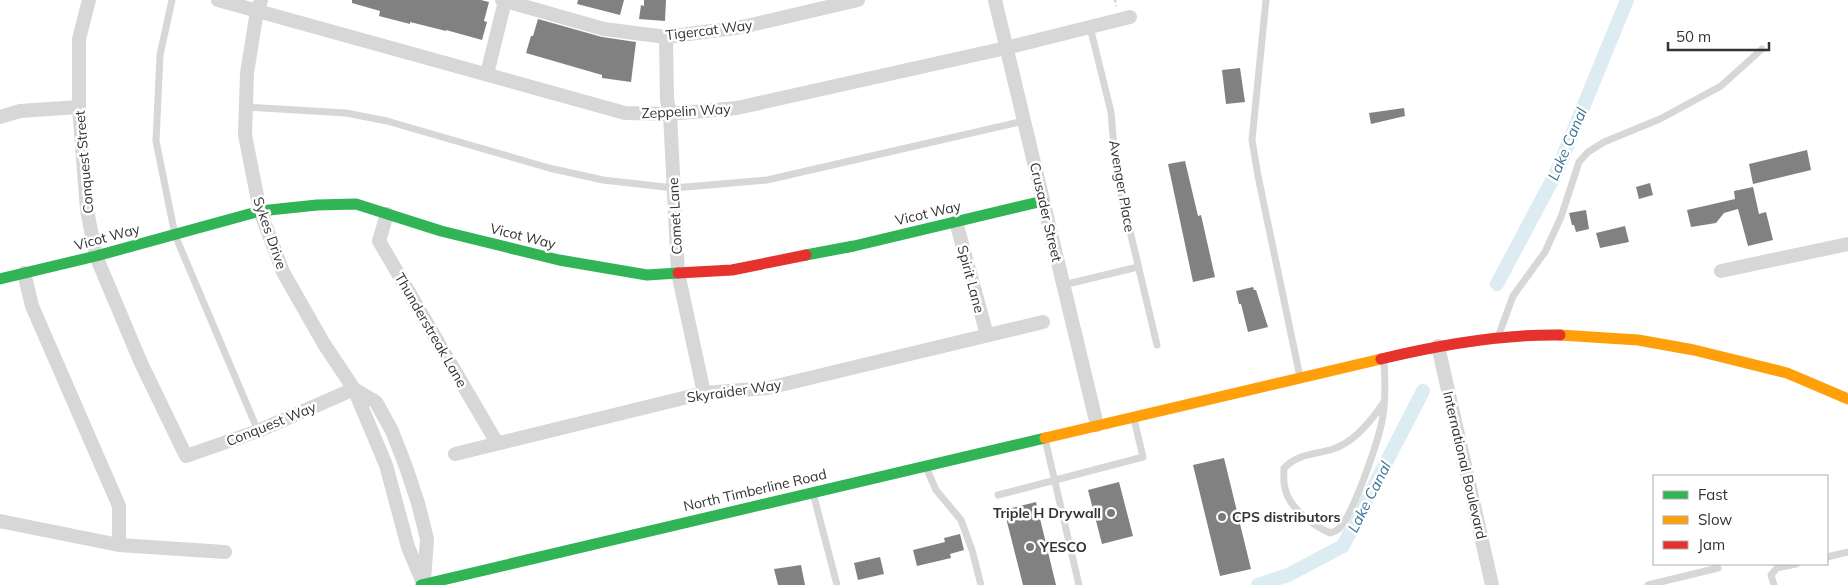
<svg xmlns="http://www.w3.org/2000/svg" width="1848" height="585" font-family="Mulish,sans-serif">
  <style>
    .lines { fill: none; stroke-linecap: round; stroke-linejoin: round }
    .canal { stroke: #ddebf3; stroke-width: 14 }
    .building { fill: #818181 }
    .path { stroke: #d6d6d6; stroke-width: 2.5; stroke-dasharray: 2.5 2.5; stroke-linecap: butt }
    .lane { stroke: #d7d7d7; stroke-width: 7 }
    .street { stroke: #d7d7d7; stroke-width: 14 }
    .fast { stroke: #30b455; stroke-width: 11 }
    .slow { stroke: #ff9f0a; stroke-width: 11 }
    .jam { stroke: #e5322d; stroke-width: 11 }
    .poi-dot { fill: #7a7a7a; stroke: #fff; stroke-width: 2 }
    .labels { text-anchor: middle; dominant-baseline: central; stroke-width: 5; stroke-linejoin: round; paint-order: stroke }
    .street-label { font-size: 14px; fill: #333; stroke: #fff }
    .poi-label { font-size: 14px; font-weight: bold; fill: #333; stroke: #fff; text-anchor: start }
    .water-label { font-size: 15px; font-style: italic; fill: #3f7597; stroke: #fff }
  </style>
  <rect width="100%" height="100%" fill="#fff"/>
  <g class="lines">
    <path class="canal" d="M1497,284L1557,171L1627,0
      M1258,585L1288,575L1343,546L1423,391"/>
  </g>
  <path class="building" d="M352,0H481L489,2L484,21L487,22L482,40L446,30V31L410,22V24L379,16L380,11L352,3Z
    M578,0H624L620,15L577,4Z
    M644,0H666L665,21L639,19L641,5L644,6Z
    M538,19L602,37L636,42L631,82L602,78V75L526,53L531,36H533Z
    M1240,68L1245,102L1226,104L1222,70Z
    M1404,108L1405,116L1371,124L1369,113Z
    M1807,150L1811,170L1753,184L1749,164Z
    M1185,161L1198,216L1201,215L1215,277L1193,282L1168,164Z
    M1650,183L1653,195L1639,199L1636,187Z
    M1753,187L1759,214L1766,212L1773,240L1748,246L1738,209L1724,213L1716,223L1691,227L1687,210L1735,199L1734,191Z
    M1586,210L1589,229L1576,232L1574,225H1572L1569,213Z
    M1625,226L1629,242L1600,248L1596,233Z
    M1253,287L1254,290H1256L1268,327L1248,332L1241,304H1239L1236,291Z
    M1224,458L1251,569L1220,576L1193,465Z
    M1119,482L1133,536L1102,544L1088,490Z
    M1036,502L1056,585H1023L1004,510Z
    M960,534L964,550L950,554L951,558L917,566L913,550L945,542L944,538Z
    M880,557L884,574L858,580L854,563Z
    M801,565L805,585H778L774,569Z"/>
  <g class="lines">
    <path class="path" d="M1115,0L1116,6"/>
    <path class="lane" d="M172,0L160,55L156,141L175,235L258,431
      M1266,0L1252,140L1258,176L1300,377
      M1090,27L1111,112L1116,172L1157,345
      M246,107L346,113L387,121L549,168L603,180L674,188L767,180L1024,121
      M1063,285L1138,267
      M1498,337L1513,296L1545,252L1561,217L1579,162L1588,152L1604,142L1660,119L1721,86L1762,49
      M1384,360C1385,381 1386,401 1382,421C1378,441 1352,520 1337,530C1335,532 1332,532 1330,533C1312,525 1289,508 1285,488C1283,482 1284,475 1284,468C1299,453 1314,455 1333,449C1355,442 1372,420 1384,402
      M1045,439L1079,585
      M926,467L936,490L961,520L972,550L981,585
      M813,493L837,585
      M998,495L1143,457L1134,419
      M1827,557L1848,552
      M1648,585L1718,568
      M1774,585L1771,575L1777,568L1796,564"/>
    <path class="street" d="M89,0L79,39V107L87,210L96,256L141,363L186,456L258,431L354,389
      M218,0L625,113L670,114L737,108L1006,48L1130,17
      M261,0L257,11L247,73L245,135L260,211L283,272L324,344L354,389L386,465L408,547L424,585
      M502,0L604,29L666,37L742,27L858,0
      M995,0L1097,425
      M666,37L667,100L670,114L678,273L704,393
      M487,74L505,1
      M0,117L20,111L79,107
      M387,214L379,241L497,443
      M956,222L987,335
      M1721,271L1848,244
      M24,273L32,306L119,506V545
      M1438,346L1492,585
      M354,389L376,402L392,431L406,467L418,503L427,539L424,581
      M455,454L704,393L768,388L1043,322
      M0,521L119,545L225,552"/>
    <path class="fast" d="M806,255L854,246L1043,201
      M0,279L96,256L260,211L317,205L356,204L441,231L559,260L647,275L678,273
      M421,585L1045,438"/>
    <path class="slow" d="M1560,335L1638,340L1694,350L1787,373L1848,399
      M1045,438L1381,359"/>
    <path class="jam" d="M678,273L732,270L806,255
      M1381,359C1439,345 1499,334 1560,335"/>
  </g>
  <g class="poi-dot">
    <circle cx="1111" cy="513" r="5"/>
    <circle cx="1222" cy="517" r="5"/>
    <circle cx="1030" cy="547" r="5"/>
  </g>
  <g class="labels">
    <g class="street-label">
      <text transform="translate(709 30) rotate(-7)">Tigercat Way</text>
      <text transform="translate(686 111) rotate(-3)">Zeppelin Way</text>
      <text transform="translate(84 162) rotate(-95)">Conquest Street</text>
      <text transform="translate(1122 186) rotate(80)">Avenger Place</text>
      <text transform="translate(1046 212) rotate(77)">Crusader Street</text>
      <text transform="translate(928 213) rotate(-13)">Vicot Way</text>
      <text transform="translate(675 216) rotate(-93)">Comet Lane</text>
      <text transform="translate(270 233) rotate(71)">Sykes Drive</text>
      <text transform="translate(523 236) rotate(14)">Vicot Way</text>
      <text transform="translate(107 237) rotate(-15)">Vicot Way</text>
      <text transform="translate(971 279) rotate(75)">Spirit Lane</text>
      <text transform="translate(431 330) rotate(60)">Thunderstreak Lane</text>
      <text transform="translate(734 391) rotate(-8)">Skyraider Way</text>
      <text transform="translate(271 424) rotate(-22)">Conquest Way</text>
      <text transform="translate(1465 465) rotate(77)">International Boulevard</text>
      <text transform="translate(755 490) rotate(-13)">North Timberline Road</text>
    </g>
    <g class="poi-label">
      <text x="1101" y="513" text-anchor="end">Triple H Drywall</text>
      <text x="1232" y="517">CPS distributors</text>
      <text x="1040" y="547">YESCO</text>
    </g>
    <g class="water-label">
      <text transform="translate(1567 144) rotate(-67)">Lake Canal</text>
      <text transform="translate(1369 497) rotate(-63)">Lake Canal</text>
    </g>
  </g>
  <rect x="1653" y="475" width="175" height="90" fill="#ffffff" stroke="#adadad"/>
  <rect x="1663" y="491" width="25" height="8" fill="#30b455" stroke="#adadad"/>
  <text x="1698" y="500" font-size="15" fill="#333333">Fast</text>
  <rect x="1663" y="516" width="25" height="8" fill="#ff9f0a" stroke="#adadad"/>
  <text x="1698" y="525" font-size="15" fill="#333333">Slow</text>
  <rect x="1663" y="541" width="25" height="8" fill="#e5322d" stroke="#adadad"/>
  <text x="1698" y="550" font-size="15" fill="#333333">Jam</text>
  <path d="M1668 42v8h101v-8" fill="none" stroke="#333333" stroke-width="2.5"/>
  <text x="1676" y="42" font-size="15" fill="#333333" stroke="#ffffff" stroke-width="4" paint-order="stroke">50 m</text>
</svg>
